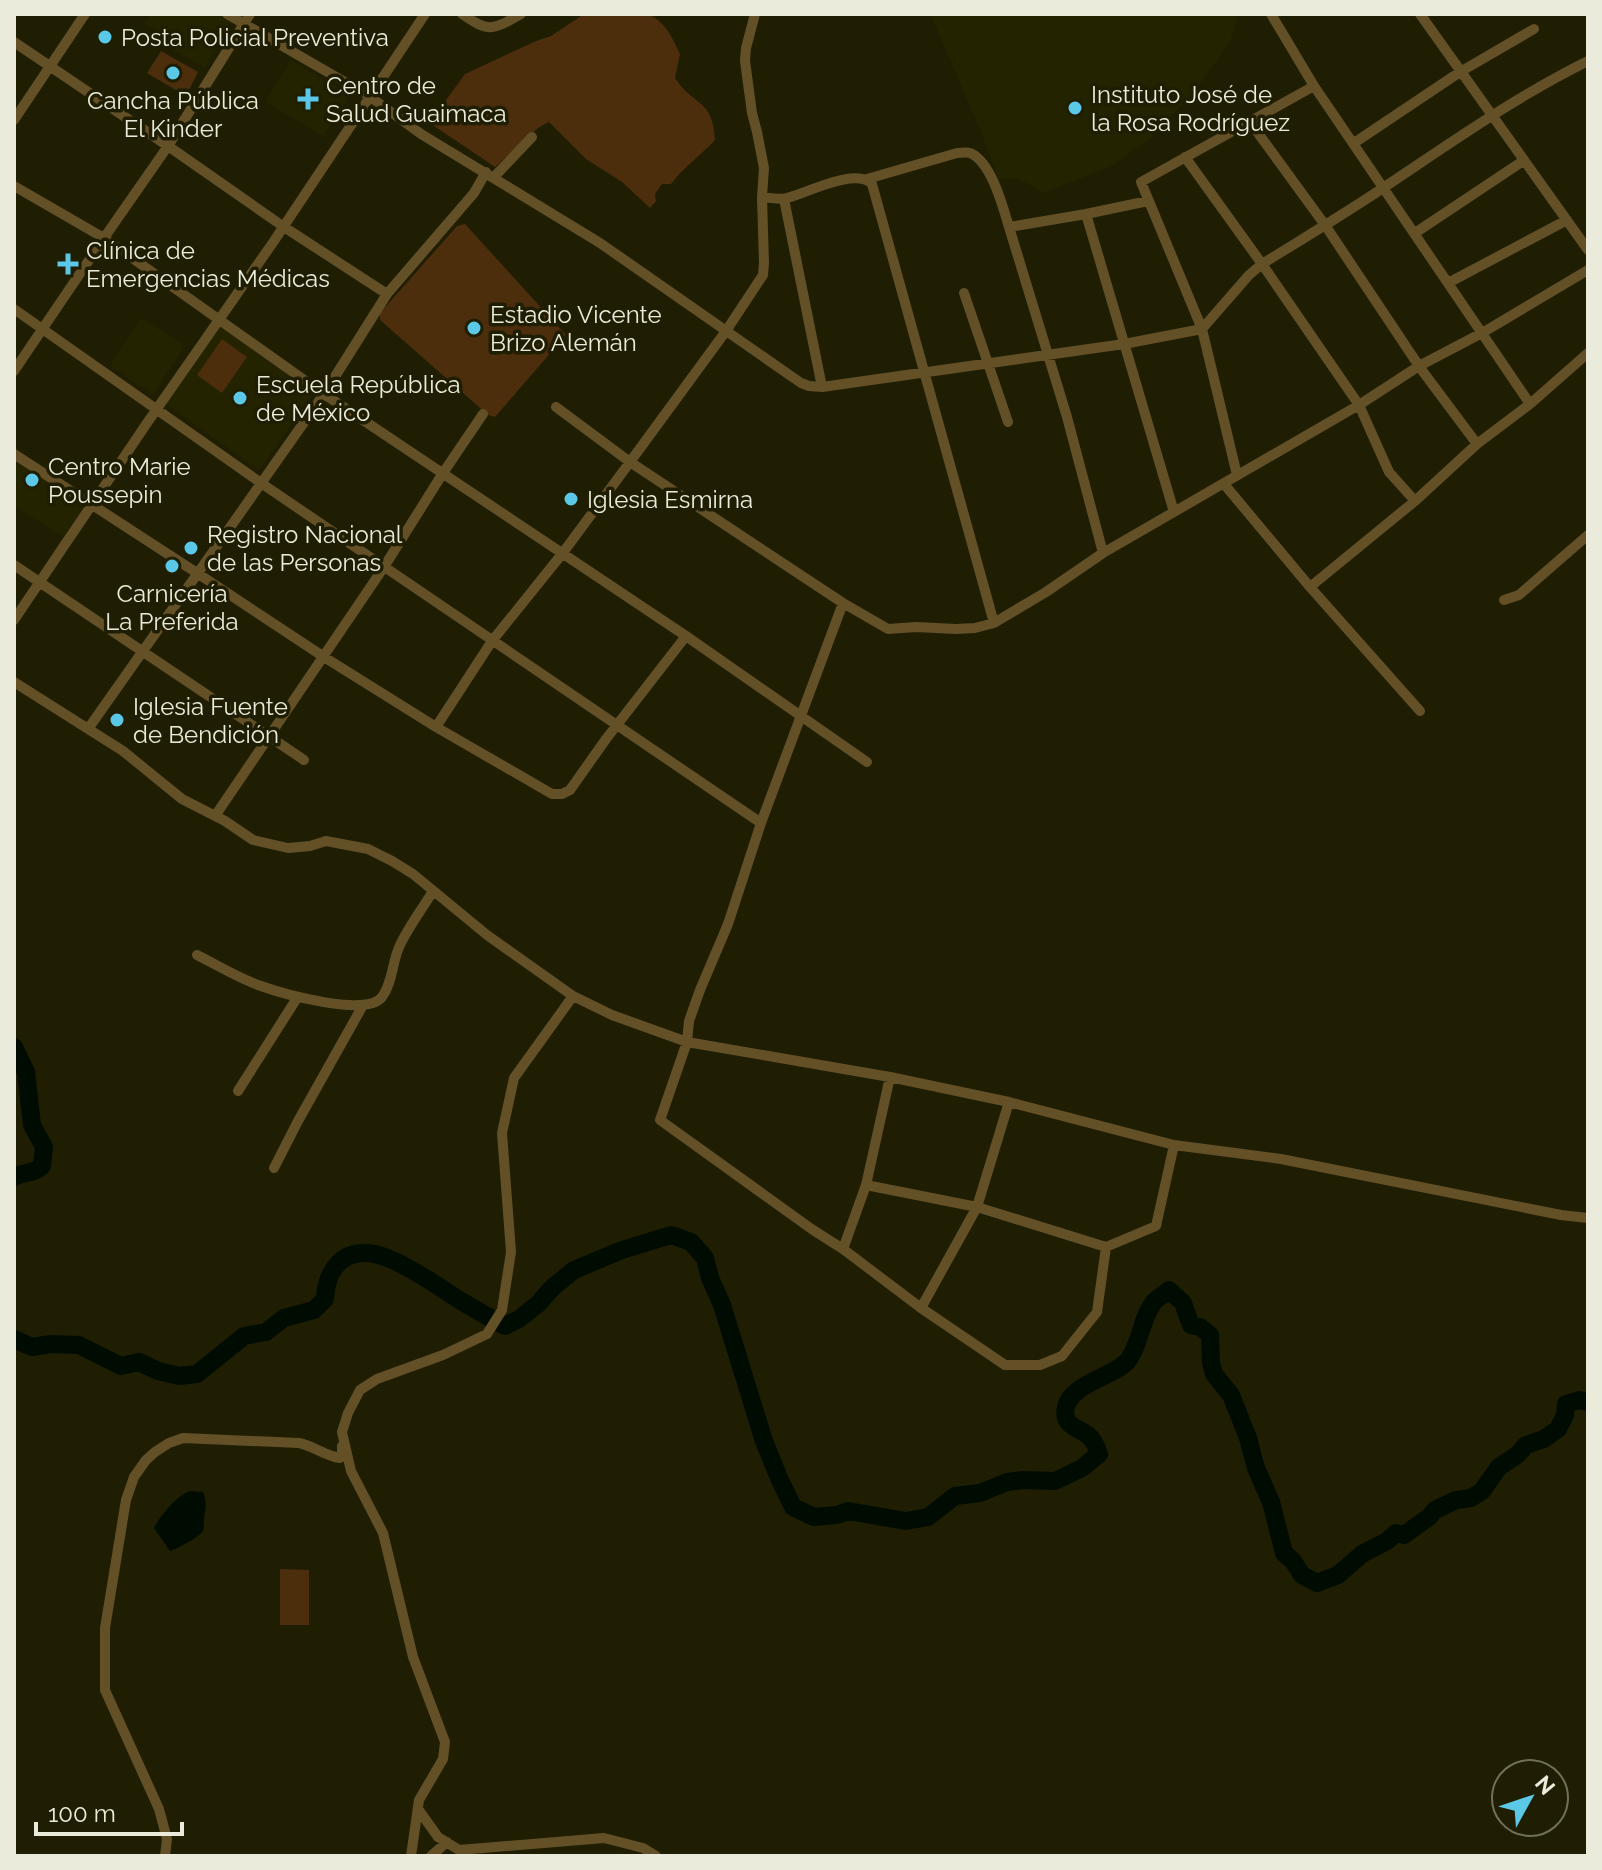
<svg xmlns="http://www.w3.org/2000/svg" width="1602" height="1870" font-family="Raleway,sans-serif">
  <style>
    .built { fill: #242300 }
    .green { fill: #4c2d0c }
    .water { fill: #000c01 }
    .lines { fill: none; stroke-linecap: round; stroke-linejoin: round }
    .river { stroke: #000c01; stroke-width: 18 }
    .minor { stroke: #635027; stroke-width: 10 }
    .poi-dot { fill: #5ac8e6; stroke: #1f1e03; stroke-width: 3 }
    .labels { text-anchor: middle; dominant-baseline: central; stroke-width: 7; stroke-linejoin: round; paint-order: stroke }
    .poi-label { font-size: 24px; fill: #eaebda; stroke: #1f1e03; text-anchor: start }
  </style>
  <rect width="100%" height="100%" fill="#1f1e03"/>
  <path class="built" d="M151,14H216L231,22L205,68L151,37L155,29L144,24Z
    M930,14H1238L1230,42L1196,89L1151,138L1112,166L1043,193L1018,178L999,180L979,127Z
    M291,60L350,95L324,136L265,102Z
    M141,318L185,346L153,395L110,366Z
    M221,325L315,392L259,470L165,404Z
    M14,458L86,502L64,537L14,506Z"/>
  <path class="green" d="M584,14C597,14 639,11 649,15C665,21 673,39 680,54L675,78C694,107 713,98 715,140C701,155 683,168 671,184H662L655,194L656,201L650,208L622,182L586,159L549,122L538,128L495,167L431,124L438,111L465,74L536,41L551,36Z
    M161,51L198,72L186,96L147,73Z
    M465,224L566,335L495,417L488,415L380,320V313L457,226Z
    M222,339L247,357L222,393L197,375Z
    M280,1569L309,1570V1625H280Z"/>
  <path class="water" d="M190,1491L203,1492C207,1502 206,1508 204,1518C204,1520 204,1530 203,1531C201,1536 175,1550 170,1551L154,1528C161,1515 176,1496 190,1491Z"/>
  <g class="lines">
    <path class="river" d="M14,1047L26,1072L32,1125L44,1147L42,1166C32,1175 25,1171 14,1177
      M14,1339L32,1347L51,1344L79,1345L121,1366L139,1362L158,1371L179,1376L197,1374L244,1336L266,1332L284,1318L314,1310L325,1299C326,1275 338,1252 366,1253C392,1253 439,1287 461,1301C476,1310 490,1318 505,1326L519,1319L538,1304L552,1288L574,1270L622,1250L671,1235L691,1242L705,1258L710,1278L722,1305L764,1441L779,1478L793,1507L814,1517L837,1515L848,1511L906,1521L928,1517L955,1496L980,1493L1007,1482L1023,1480L1055,1481L1082,1468L1099,1454C1097,1448 1095,1443 1091,1438C1081,1427 1061,1428 1066,1407C1072,1382 1118,1376 1129,1359C1141,1342 1141,1318 1154,1302C1158,1297 1165,1294 1169,1290L1183,1303L1191,1325L1200,1327L1210,1335L1211,1363L1214,1374L1231,1395L1248,1438L1256,1468L1271,1502L1284,1553L1293,1561L1302,1575L1317,1583L1338,1575L1362,1554L1387,1541L1396,1533L1404,1535L1429,1517L1435,1510L1456,1500L1471,1498L1482,1491L1499,1467L1517,1455L1526,1445L1544,1439L1558,1429L1565,1415L1566,1404L1579,1400L1588,1402"/>
    <path class="minor" d="M227,14L369,96L421,134L600,243L801,383L809,386L822,387L1124,344L1202,329L1249,275L1262,264C1304,238 1346,213 1386,186C1452,142 1517,96 1588,61
      M462,14C489,33 493,30 521,14
      M1271,14L1314,86L1530,404
      M1420,14L1588,250
      M14,42L168,146L284,227L387,294
      M14,120L85,14
      M1250,122L1325,225L1421,369L1477,444
      M1354,143L1460,72L1534,29
      M1185,157L1262,264L1359,405L1389,472L1415,501
      M494,177L532,137
      M867,179L957,153C961,153 966,152 970,153C991,161 1003,207 1009,227
      M14,186L104,238L324,394L686,636L867,762
      M762,197C770,198 779,200 787,198C807,193 856,167 872,184L994,623
      M784,199L822,387
      M1086,214L1174,512
      M1415,233L1523,161
      M1448,283L1567,220
      M964,293L1008,422
      M14,309L261,483L761,823
      M14,371L104,238L168,146L250,14
      M556,407L630,462L843,603L888,629L916,627L956,629L975,628L994,623L1046,592L1103,553L1359,405L1419,366L1482,333L1588,270
      M14,454L197,573L324,657L436,727L552,794H562L570,790L606,739L686,636
      M1237,475L1202,329L1141,182L1314,86
      M1224,484L1310,587L1420,711
      M1103,553L1067,417L1009,227L1086,214L1148,201
      M14,565L304,760
      M1310,587L1415,501L1477,444L1530,404L1588,353
      M1504,600L1519,595L1588,535
      M843,603L761,823L728,924L700,990L689,1021L687,1042L660,1120L813,1230L843,1249L921,1308L1005,1365H1040L1062,1356L1097,1312L1106,1247
      M14,620L147,423L274,241L425,14
      M14,682L123,751L182,799L225,821L253,840L288,848L310,846L326,841L368,849L392,861L413,874L487,935L573,996L612,1015L687,1042L890,1077L1009,1102L1174,1145L1281,1159L1561,1215L1588,1218
      M436,727L492,641L562,554L630,462L726,331L763,275L764,263L762,197L764,168L757,132L752,113L745,61L746,48L755,14
      M88,729L324,394L387,294L474,193L486,172
      M215,816L384,567L443,473L483,414
      M197,955C217,965 237,977 258,985C280,993 367,1018 382,997C392,984 392,965 398,950C404,933 423,908 433,891
      M238,1091L297,998
      M274,1168L298,1121L362,1007
      M866,1185L977,1207L1106,1247L1156,1226L1174,1145
      M843,1249L866,1185L890,1077
      M921,1308L977,1207L1009,1102
      M418,1809L438,1837L459,1850L604,1838L643,1848L656,1856
      M165,1856L167,1839L159,1809L105,1690V1628L126,1500L134,1477L146,1460L155,1452L169,1443L183,1438L299,1443C314,1446 325,1456 340,1458L342,1456V1446
      M411,1856L419,1800L443,1759L445,1742L413,1657L383,1533L351,1471L342,1432L348,1413L360,1390L377,1379L443,1355L487,1334L502,1310L511,1252L502,1133L514,1078L573,996
      M431,1856L447,1842"/>
  </g>
  <g class="poi-dot">
    <circle cx="105" cy="37" r="8"/>
    <circle cx="173" cy="73" r="8"/>
    <path d="M304 87h8v8h8v8h-8v8h-8v-8h-8v-8h8z"/>
    <circle cx="1075" cy="108" r="8"/>
    <path d="M64 252h8v8h8v8h-8v8h-8v-8h-8v-8h8z"/>
    <circle cx="474" cy="328" r="8"/>
    <circle cx="240" cy="398" r="8"/>
    <circle cx="32" cy="480" r="8"/>
    <circle cx="571" cy="499" r="8"/>
    <circle cx="191" cy="548" r="8"/>
    <circle cx="172" cy="566" r="8"/>
    <circle cx="117" cy="720" r="8"/>
  </g>
  <g class="labels">
    <g class="poi-label">
      <text x="121" y="37">Posta Policial Preventiva</text>
      <text x="326" y="85">Centro de<tspan x="326" dy="28">Salud Guaimaca</tspan></text>
      <text x="1091" y="94">Instituto José de<tspan x="1091" dy="28">la Rosa Rodríguez</tspan></text>
      <text x="173" y="100" text-anchor="middle">Cancha Pública<tspan x="173" dy="28">El Kinder</tspan></text>
      <text x="86" y="250">Clínica de<tspan x="86" dy="28">Emergencias Médicas</tspan></text>
      <text x="490" y="314">Estadio Vicente<tspan x="490" dy="28">Brizo Alemán</tspan></text>
      <text x="256" y="384">Escuela República<tspan x="256" dy="28">de México</tspan></text>
      <text x="48" y="466">Centro Marie<tspan x="48" dy="28">Poussepin</tspan></text>
      <text x="587" y="499">Iglesia Esmirna</text>
      <text x="207" y="534">Registro Nacional<tspan x="207" dy="28">de las Personas</tspan></text>
      <text x="172" y="593" text-anchor="middle">Carnicería<tspan x="172" dy="28">La Preferida</tspan></text>
      <text x="133" y="706">Iglesia Fuente<tspan x="133" dy="28">de Bendición</tspan></text>
    </g>
  </g>
  <rect width="1602" height="1870" fill="none" stroke="#eaebda" stroke-width="32"/>
  <g transform="translate(1530 1798) rotate(50)"><circle r="38" fill="#1f1e03" stroke="#707059" stroke-width="2"/>
  <path d="M0-6L14 30L0 20L-14 30Z" fill="#5ac8e6"/>
  <text y="-12" font-size="22" font-weight="bold" text-anchor="middle" fill="#eaebda">N</text>
  </g>
  <path d="M36 1822v12h146v-12" fill="none" stroke="#eaebda" stroke-width="4"/>
  <text x="48" y="1822" font-size="24" fill="#eaebda" stroke="#1f1e03" stroke-width="6" paint-order="stroke">100 m</text>
</svg>
